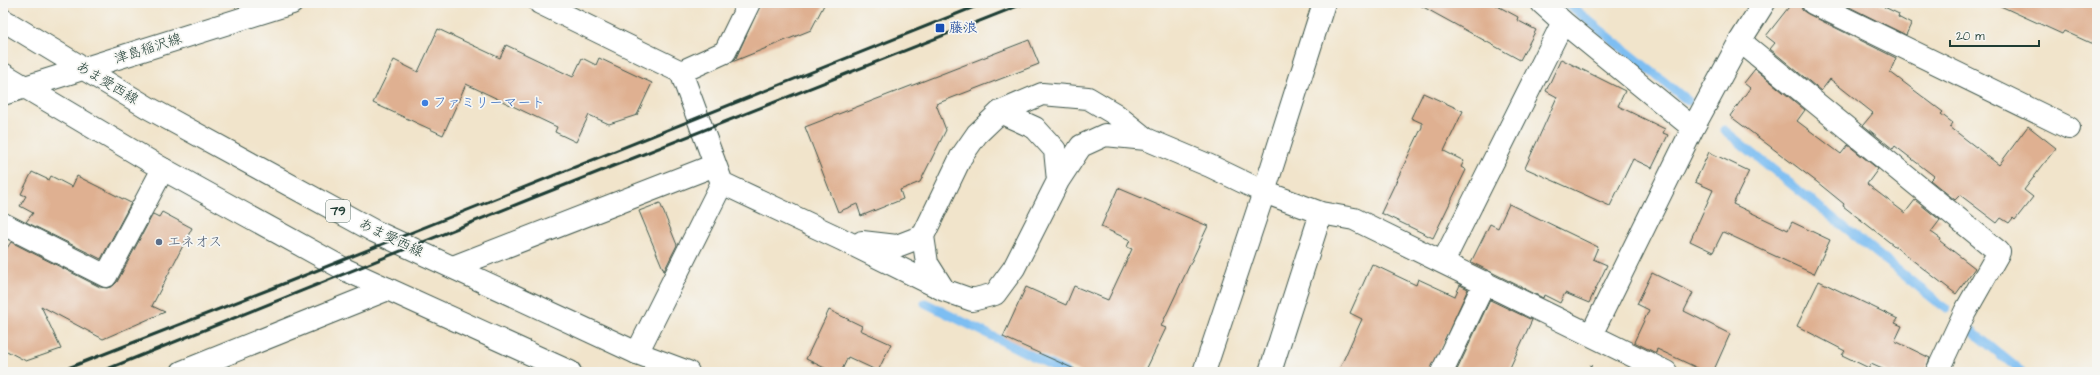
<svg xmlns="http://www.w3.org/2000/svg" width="2100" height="375" font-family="'Architects Daughter','Klee One',sans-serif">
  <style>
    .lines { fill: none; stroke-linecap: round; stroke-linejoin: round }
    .stream { stroke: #7dbef2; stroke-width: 9 }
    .building { fill: #dfb091 }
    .minor-casing { stroke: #3e564b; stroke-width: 24 }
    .major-casing { stroke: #3e564b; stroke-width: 24 }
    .path { stroke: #3e564b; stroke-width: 2.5; stroke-dasharray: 3 3; stroke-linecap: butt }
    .minor { stroke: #fff; stroke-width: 22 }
    .major { stroke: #fff; stroke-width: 22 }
    .rail { stroke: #1f3d34; stroke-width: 3 }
    .transit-dot { fill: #1a4fb4; stroke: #f6f6f2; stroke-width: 1.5 }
    .shop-dot { fill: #3f7fe0; stroke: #f6f6f2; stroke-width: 1.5 }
    .service-dot { fill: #5c6f8a; stroke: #f6f6f2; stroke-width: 1.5 }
    .labels { text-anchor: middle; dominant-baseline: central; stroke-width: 3.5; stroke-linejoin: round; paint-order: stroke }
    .shield { fill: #f6f6f2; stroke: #60746d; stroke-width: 1 }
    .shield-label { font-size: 13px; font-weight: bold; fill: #1f3d34 }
    .transit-label { font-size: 14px; fill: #164399; stroke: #f6f6f2; text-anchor: start }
    .street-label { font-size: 14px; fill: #1f3d34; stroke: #f6f6f2 }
    .shop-label { font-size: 14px; fill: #366cbe; stroke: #f6f6f2; text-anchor: start }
    .service-label { font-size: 14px; fill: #4e5e75; stroke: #f6f6f2; text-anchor: start }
  </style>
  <rect width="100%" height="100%" fill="#f6f6f2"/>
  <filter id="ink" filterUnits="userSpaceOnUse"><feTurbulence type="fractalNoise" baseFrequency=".025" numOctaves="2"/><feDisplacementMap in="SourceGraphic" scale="8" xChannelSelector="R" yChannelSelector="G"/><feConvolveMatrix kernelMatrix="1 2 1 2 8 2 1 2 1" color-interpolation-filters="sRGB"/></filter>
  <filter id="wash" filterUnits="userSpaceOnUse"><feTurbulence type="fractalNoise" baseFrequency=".012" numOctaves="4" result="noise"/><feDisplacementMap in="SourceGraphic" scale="16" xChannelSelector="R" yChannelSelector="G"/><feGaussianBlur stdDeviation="0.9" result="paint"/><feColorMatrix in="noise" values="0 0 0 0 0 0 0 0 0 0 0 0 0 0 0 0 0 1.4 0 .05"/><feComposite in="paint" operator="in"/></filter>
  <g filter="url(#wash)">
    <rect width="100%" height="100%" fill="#f1e4cb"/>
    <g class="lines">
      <path class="stream" d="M1567,3L1688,101
        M1724,130L1946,309
        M925,303L1065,372
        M1969,329L2022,372"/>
    </g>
    <g id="blocks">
      <path class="building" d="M761,3H825L811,30L732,62L736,58Z
        M1416,3H1492L1518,17L1517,20L1536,30L1520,60Z
        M1792,3H1801L1802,10L1808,14L1896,58L1890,72L1943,112L1941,114L1953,123L1950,127L1999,165L2028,126L2056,148L2024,190L2033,197L2015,220L2013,218L2009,223L2001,218L1997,223L1960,195L1955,200L1930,180L1934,176L1895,146L1893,149L1863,125L1873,113L1830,79L1821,91L1770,49L1775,43L1766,36Z
        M1841,3H1876L1899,14L1898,17L1911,24L1906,35Z
        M1994,3H2097V46L2064,31L2062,34Z
        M438,29L500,58L506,45L573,77L582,58L596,65L599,58L652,83L637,115L609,124L589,115L576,142L555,132L557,127L466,84L443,135L373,103L394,60L418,72Z
        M1029,40L1039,64L936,104L946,130L920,182L900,190L903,199L861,216L857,204L838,212L805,127Z
        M1561,59L1625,91L1618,106L1665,129L1663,133L1668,135L1652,168L1633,159L1610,206L1525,168L1557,97L1546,91Z
        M1755,69L1805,110L1797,121L1841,154L1848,145L1878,169L1867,184L1905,213L1915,200L1940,220L1931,232L1941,239L1940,241L1975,268L1956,294L1843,206L1844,204L1817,182L1730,116L1750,88L1744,83Z
        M1423,93L1463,111L1444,151L1464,161L1461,167L1466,170L1433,238L1381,213L1422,127V123L1411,118Z
        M1709,152L1749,171L1733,204L1788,230L1792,222L1830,240L1814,274L1723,232L1713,252L1690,241L1713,190L1695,182Z
        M32,172L49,180L51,176L72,187L77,176L131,203L101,259L26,222L33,213L20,206L26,196L21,194Z
        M1118,188L1208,226L1161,326L1166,328L1145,372H1081L1003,337L1026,287L1066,305L1074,286L1108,300L1132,249L1127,247L1130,240L1101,227Z
        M660,203L677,245L664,271L639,211Z
        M1509,204L1598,247L1593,259L1607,265L1589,303L1565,293L1560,303L1544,295L1543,298L1471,262L1490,224L1498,228Z
        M162,212L192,228L152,306L165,312L103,339L41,306L61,349L26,361L3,349V254L11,242L100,287L107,288L113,286L117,282L153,214L159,217Z
        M1372,264L1416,285L1418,279L1455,296L1460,285L1468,289L1430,372H1338L1362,319L1350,313Z
        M1652,273L1693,293L1684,311L1730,334L1713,372H1706L1657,349L1656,353L1634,342L1649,310L1637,304Z
        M1819,281L1898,319L1895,323L1902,326L1895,341L1930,358L1925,372H1889L1871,364L1869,368L1842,355L1845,351L1797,326Z
        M1490,300L1532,320L1508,372H1456Z
        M829,310L862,326L860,330L891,344L878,371L848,357L841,372H833L806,359Z"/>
    </g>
  </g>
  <g filter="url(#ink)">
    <use href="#blocks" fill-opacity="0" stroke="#3e564b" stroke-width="1"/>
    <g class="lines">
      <g class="minor-casing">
        <path id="minor" d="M540,3L681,72L722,183L841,239L944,290L972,300L995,294L1014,268L1058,181L1081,146L1105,135L1146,139
          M1813,3L2069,128
          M1563,22L1693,128
          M1740,41L1999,252L1965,312L1937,372
          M681,72L725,52L749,3
          M1000,112L1042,94L1088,98L1115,114L1146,139L1210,166L1264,192L1321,213L1354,219L1666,372
          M3,224L106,276L163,169
          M862,242L897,246L923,236
          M1443,262L1563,22L1542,3
          M453,267L715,165
          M944,290L927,263L923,236L961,157L977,134L1000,112L1035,128L1055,150L1058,181
          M1591,335L1693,128L1740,41L1764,3
          M637,353L722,183
          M182,372L388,289
          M1204,372L1264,192L1324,3
          M1270,372L1321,213
          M1442,372L1485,282"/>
      </g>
      <g class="major-casing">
        <path id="major" d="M3,20L147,107L374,231L637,353L688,372
          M3,74L163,169L346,270L570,372
          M3,94L292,3"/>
      </g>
      <path class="path" d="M1588,372L1591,365"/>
      <use href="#minor" class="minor"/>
      <use href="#major" class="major"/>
      <path class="rail" d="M58,372L273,288L984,3
        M100,372L535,197L1025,3"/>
    </g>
  </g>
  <rect class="transit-dot" x="935" y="23" width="10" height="10" rx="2"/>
  <circle class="shop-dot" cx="425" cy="103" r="4"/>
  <circle class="service-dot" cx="159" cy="242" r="4"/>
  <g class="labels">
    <rect class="shield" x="326" y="200" width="24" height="22" rx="3"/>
    <g class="shield-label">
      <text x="338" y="211">79</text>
    </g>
    <g class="transit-label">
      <text x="949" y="28">藤浪</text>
    </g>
    <g class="street-label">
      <text transform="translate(148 49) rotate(-18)">津島稲沢線</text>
      <text transform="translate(107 83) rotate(31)">あま愛西線</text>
      <text transform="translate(391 238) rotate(26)">あま愛西線</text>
    </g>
    <g class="shop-label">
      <text x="433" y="103">ファミリーマート</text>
    </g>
    <g class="service-label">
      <text x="167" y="242">エネオス</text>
    </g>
  </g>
  <rect width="2100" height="375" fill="none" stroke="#f6f6f2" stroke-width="16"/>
  <path d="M1950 40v6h89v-6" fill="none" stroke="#1f3d34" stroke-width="2"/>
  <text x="1956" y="40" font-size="12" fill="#1f3d34" stroke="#f6f6f2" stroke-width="3" paint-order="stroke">20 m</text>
</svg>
